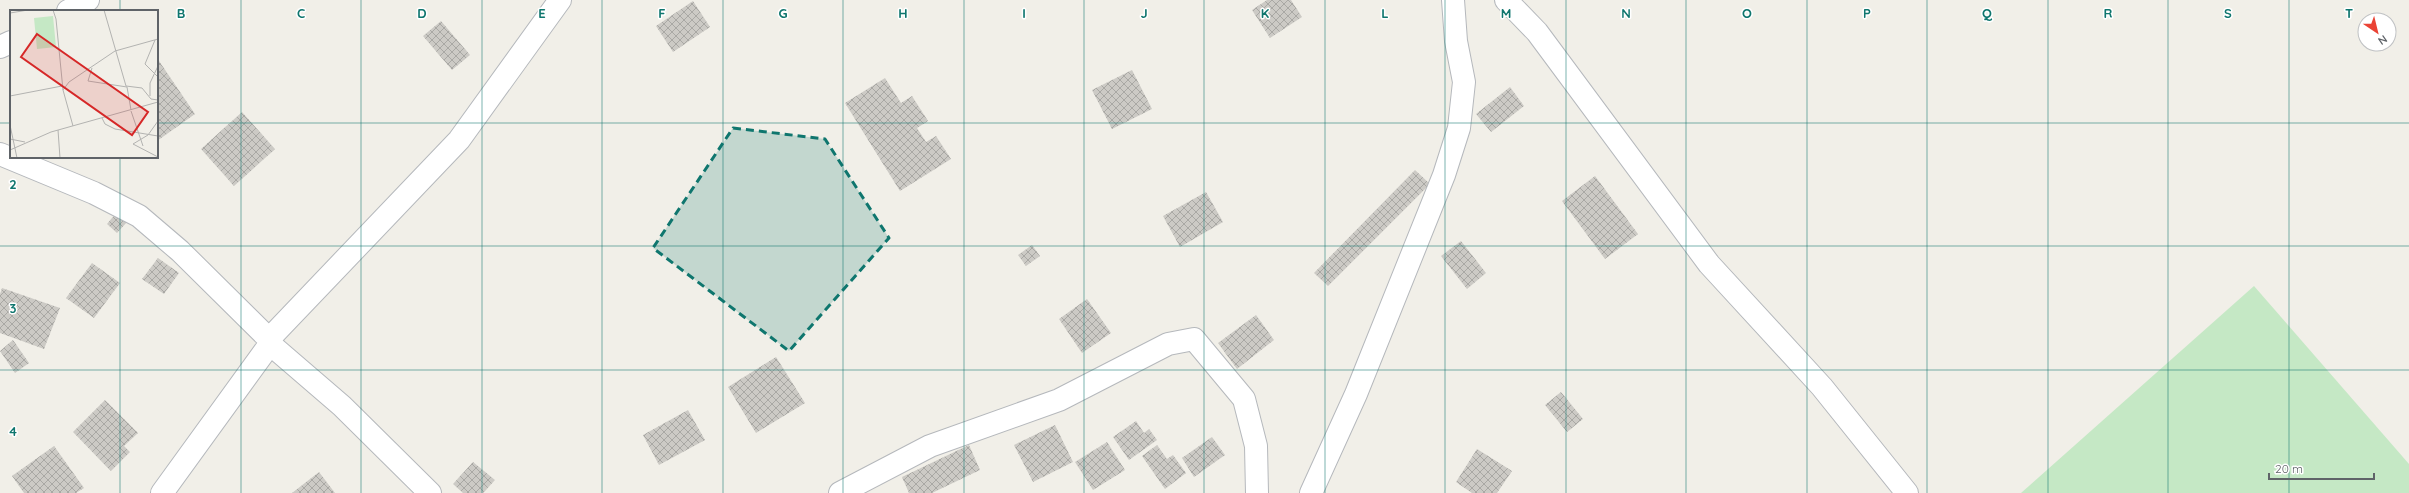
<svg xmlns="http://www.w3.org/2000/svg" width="2409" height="493" font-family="Quicksand,sans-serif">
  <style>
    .pitch { fill: #c5e8c5 }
    .building { fill: url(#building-cross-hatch) }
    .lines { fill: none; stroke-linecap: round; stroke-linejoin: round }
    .minor-casing { stroke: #b5b8bc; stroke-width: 24 }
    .minor { stroke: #fff; stroke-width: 22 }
    .marked { fill: #0f766e; fill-opacity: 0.2; stroke: #0f766e; stroke-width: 3; stroke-dasharray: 8 5; stroke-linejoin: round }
    .grid { fill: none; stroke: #0f766e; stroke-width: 1; stroke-opacity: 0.55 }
    .inset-road { fill: none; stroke: #b3b3b1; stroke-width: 1 }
    .view { fill: #d62828; fill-opacity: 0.15; stroke: #d62828; stroke-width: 2 }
    .inset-edge { fill: none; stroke: #5f6368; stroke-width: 2 }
    .grid-label { font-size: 13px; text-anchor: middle; font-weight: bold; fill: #0f766e; stroke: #fff; stroke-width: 3; stroke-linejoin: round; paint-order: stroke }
  </style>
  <defs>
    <pattern id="building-cross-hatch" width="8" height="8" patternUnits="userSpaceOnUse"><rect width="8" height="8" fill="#cccac5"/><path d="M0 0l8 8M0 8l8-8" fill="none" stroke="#a9a8a4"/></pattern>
  </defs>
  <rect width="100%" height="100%" fill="#f1efe8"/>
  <path class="pitch" d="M2254,286L2409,464V493H2021Z"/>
  <path class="building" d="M1267,0H1291L1302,17L1270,38L1252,10Z
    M693,1L710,27L673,52L656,26Z
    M441,21L470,55L452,70L423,36Z
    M157,58L195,114L157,141Z
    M1132,70L1152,109L1112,129L1092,90Z
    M885,78L901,103L912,96L928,121L917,128L926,142L936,136L951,159L900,191L845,103Z
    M1510,87L1524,106L1491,132L1476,114Z
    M242,112L275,149L234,186L201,149Z
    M1415,170L1430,184L1328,286L1314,273Z
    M1595,176L1638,234L1605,259L1562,201Z
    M1206,192L1223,222L1180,247L1163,216Z
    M116,213L127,222L117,233L107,224Z
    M1461,241L1486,273L1467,289L1441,256Z
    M1032,245L1040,256L1026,266L1018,255Z
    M158,258L179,273L164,294L142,279Z
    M92,263L120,283L94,318L66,298Z
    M2,288L60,308L44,349L0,333V294Z
    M1087,299L1111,333L1082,353L1059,319Z
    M1256,315L1274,340L1237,369L1218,343Z
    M13,340L29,363L15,373L0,351Z
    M776,357L805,403L756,433L728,387Z
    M1561,392L1583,419L1567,432L1545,405Z
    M105,400L138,433L124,446L130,452L111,471L73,432Z
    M688,410L705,440L659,465L643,435Z
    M1136,421L1144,433L1149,429L1157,440L1129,460L1113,437Z
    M1055,425L1073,462L1033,482L1014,445Z
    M1212,437L1225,455L1194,477L1182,458Z
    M1107,442L1125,470L1093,490L1075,462Z
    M969,445L980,470L932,493H909L902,477Z
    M1157,445L1167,459L1173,455L1186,473L1165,489L1142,456Z
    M54,446L84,488L76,493H24L12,476Z
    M1477,449L1512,471L1497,493H1472L1456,482Z
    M473,462L495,480L483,493H463L453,484Z
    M319,472L335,493H292Z"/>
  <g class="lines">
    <g class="minor-casing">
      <path id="minor" d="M1506,0L1537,32L1709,264L1822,387L1907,493
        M68,11L88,0
        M0,47L11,42
        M0,154L94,193L139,216L180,251L269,339
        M270,344L342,406L430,493
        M162,493L270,344L269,339L459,140L560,0
        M840,493L930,446L1059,400L1168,344L1194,339L1244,399L1256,446L1257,493
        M1311,493L1356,394L1444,175L1459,128L1464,82L1456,41L1453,0"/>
    </g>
    <use href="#minor" class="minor"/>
  </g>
  <path class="marked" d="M733,128L825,139L889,238L789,351L653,248Z"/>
  <path class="grid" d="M120,0V11M241,0V493M361,0V493M482,0V493M602,0V493M723,0V493M843,0V493M964,0V493M1084,0V493M1204,0V493M1325,0V493M1445,0V493M1566,0V493M1686,0V493M1807,0V493M1927,0V493M2048,0V493M2168,0V493M2289,0V493M0,123H11M157,123H2409M120,157V493M0,246H2409M0,370H2409"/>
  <g transform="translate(10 10)">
    <rect width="148" height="148" fill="#f1efe8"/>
    <path d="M43,6L46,37L27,39L24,8Z" fill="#c5e8c5"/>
    <path class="inset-road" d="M43,0L46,9L53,80M94,0L116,76L132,78L141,89L148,90M0,3L18,0M145,30L135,54L148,67M82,58L78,71L117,77L121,100M0,86L52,76M140,86V73L148,56M121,101L133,136M92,108L95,114L105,119L148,126M148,111L138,125L123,134L148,147M0,115L7,148M63,116L53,80L59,72L105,41L148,29M48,120L50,148M0,129L15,132M0,140L41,122L148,92"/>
    <path class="view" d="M27,24L138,102L122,125L11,47Z"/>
    <rect width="148" height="148" class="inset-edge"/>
  </g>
  <g class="grid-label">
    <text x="181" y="18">B</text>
    <text x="301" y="18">C</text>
    <text x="422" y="18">D</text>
    <text x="542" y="18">E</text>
    <text x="662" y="18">F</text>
    <text x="783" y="18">G</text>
    <text x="903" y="18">H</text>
    <text x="1024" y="18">I</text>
    <text x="1144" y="18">J</text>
    <text x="1265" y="18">K</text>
    <text x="1385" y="18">L</text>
    <text x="1506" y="18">M</text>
    <text x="1626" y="18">N</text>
    <text x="1747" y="18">O</text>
    <text x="1867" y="18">P</text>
    <text x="1987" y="18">Q</text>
    <text x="2108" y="18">R</text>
    <text x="2228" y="18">S</text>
    <text x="2349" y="18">T</text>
    <text x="13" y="189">2</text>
    <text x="13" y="313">3</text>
    <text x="13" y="436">4</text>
  </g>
  <g transform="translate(2377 32) rotate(145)"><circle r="19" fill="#ffffff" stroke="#bfc1c3"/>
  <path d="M0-3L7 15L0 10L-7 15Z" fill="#ea4335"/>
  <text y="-6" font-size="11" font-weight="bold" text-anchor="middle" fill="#5f6368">N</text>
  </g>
  <path d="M2269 473v6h105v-6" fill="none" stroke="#5f6368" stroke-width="2"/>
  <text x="2275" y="473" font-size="12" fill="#5f6368" stroke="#ffffff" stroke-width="3" paint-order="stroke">20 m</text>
</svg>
